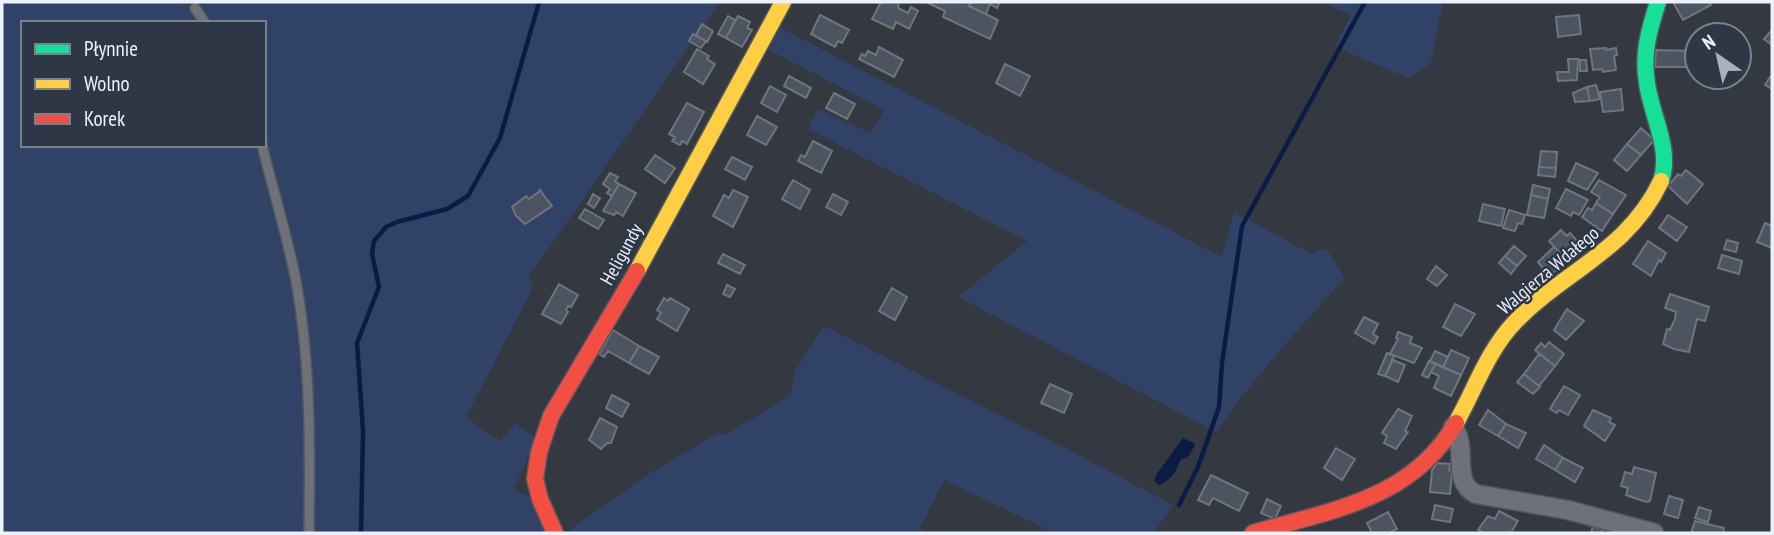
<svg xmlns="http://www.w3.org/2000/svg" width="1774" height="535" font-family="'PT Sans Narrow',sans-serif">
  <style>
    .green { fill: #304265; fill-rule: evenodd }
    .water { fill: #0a1c45 }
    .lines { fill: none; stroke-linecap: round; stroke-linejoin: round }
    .stream { stroke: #0a1c45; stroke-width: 4.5 }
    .building { fill: #4d5461; stroke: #70747b; stroke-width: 2 }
    .lane-casing { stroke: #53575d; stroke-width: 12 }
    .street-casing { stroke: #53575d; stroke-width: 21 }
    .fast-casing { stroke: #53575d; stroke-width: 19 }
    .slow-casing { stroke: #53575d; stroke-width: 19 }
    .jam-casing { stroke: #53575d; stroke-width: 19 }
    .lane { stroke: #6e7177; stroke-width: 9 }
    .street { stroke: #6e7177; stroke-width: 18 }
    .fast { stroke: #16e098; stroke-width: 16 }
    .slow { stroke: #ffcf43; stroke-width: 16 }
    .jam { stroke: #f24e42; stroke-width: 16 }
    .labels { text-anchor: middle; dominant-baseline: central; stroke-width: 5; stroke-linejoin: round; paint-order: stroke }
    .street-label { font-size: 19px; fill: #ebf1fb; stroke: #2e3746 }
  </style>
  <rect width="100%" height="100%" fill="#343840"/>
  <path class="green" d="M2,2H720L529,277L533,288L466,417L500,441L515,423L536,438L514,489L531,497L548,533H2ZM23,23H264V145H23Z
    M1321,2H1443L1431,63L1408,78L1335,47L1351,15Z
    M777,26L1222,257L1234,212L1312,254L1326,248L1345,278C1299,328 1255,377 1216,432L958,297L1027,241L808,129L817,109L871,133L884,110L767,49Z
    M824,326L1071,451L1173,505L1154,533H1054L944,480L920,528L929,533H565L650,473L718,433L725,435L790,396L795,371Z"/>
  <path class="water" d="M1183,438L1194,443L1195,446L1187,458L1181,459C1176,471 1172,480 1159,485L1154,481L1156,475Z"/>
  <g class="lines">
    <path class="stream" d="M1179,505L1198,467L1219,407L1222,363L1242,226L1365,2
      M361,533L363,431L357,343L379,287L372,254L374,241L386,227L397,222L447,209L468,196L500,138L539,2"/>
  </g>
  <path class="building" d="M881,2H899L898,8L908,13L911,7L918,11L909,29L896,22L893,29L872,19Z
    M926,2H971L969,6L998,20L990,39L943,17L945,11Z
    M971,2H1000L997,8L990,4L986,14L969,6Z
    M1673,2H1709L1711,5L1683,20Z
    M820,15L849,30L842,43L838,41L835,47L811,34Z
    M1579,15L1581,34L1558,37L1556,17Z
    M728,16L735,20L726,38L718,34Z
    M738,16L750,22L747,28L752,30L742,47L726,38Z
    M702,24L713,31L707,42L696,35Z
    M1771,31L1772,32V45L1764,39Z
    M693,34L706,41L701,48L689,41Z
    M879,47L903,60L894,77L859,59L862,54L865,56L868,51L876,55Z
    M1606,48V50L1616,48L1617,55L1614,56L1616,70L1603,72L1602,69L1593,70L1590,49Z
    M697,49L709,56L707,59L715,64L703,84L684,72Z
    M1656,50L1691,51V67H1655Z
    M1568,59H1578L1577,80L1558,81L1557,72H1569Z
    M1580,60H1586L1587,71H1580Z
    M1005,64L1030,76L1020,96L996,83Z
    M789,76L811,88L806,98L784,86Z
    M1770,77L1772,78V89L1765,85Z
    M1596,85L1600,99L1590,101L1587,87Z
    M770,86L786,95L777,112L761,103Z
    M1587,87L1590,101L1575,102L1573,93Z
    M1621,89L1623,110L1603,112L1600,92Z
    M834,93L855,104L847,119L826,108Z
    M687,103L704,112L687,144L682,141L680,145L672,141L675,137L669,134Z
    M757,116L777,127L766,145L747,135Z
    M1641,128L1654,140L1641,155L1627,144Z
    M813,141L832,151L821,173L798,161L801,155L805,157Z
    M1627,144L1641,155L1627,171L1614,160Z
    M1541,151L1557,152L1556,168L1539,167Z
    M655,155L675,168L665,183L645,169Z
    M732,157L752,167L745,180L725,169Z
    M1576,163L1598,173L1587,190L1568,181Z
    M1539,167L1556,168L1555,177L1538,175Z
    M1686,170L1703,184L1687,204L1668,186L1678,174L1681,176Z
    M610,173L618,177L615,181L619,184L612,196L607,193L610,189L603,184Z
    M793,180L810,190L800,209L782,199Z
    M1599,180L1626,195L1613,214L1596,203L1600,197L1591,192Z
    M619,184L636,193L623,216L616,212L614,215L603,211Z
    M1533,185L1550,189L1548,199L1531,195Z
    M539,189L552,206L525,224L516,216L512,207L526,196L529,199L540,191Z
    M1566,189L1588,200L1579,215L1573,212L1571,216L1556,208Z
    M733,190L748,197L733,227L713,216L724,195L729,198Z
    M593,194L600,198L594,208L588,204Z
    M833,194L848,202L841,215L826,207Z
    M1531,195L1548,199L1544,218L1527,215Z
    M1596,203L1613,214L1602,231L1582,217L1588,208L1592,210Z
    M1483,204L1505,209L1501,226L1479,221Z
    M585,209L604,220L598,229L579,218Z
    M1509,210L1525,215L1522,224L1518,223L1515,231L1503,228Z
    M1668,215L1687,227L1677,241L1659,228Z
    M1765,223L1772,226V248L1757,242Z
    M1561,230L1567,236L1570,233L1582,246L1567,261L1549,241Z
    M1727,240L1738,243L1736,252L1724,249Z
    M1648,241L1666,253L1661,262L1659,260L1651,276L1633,264Z
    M1514,246L1526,256L1517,266L1505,256Z
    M1554,247L1567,261L1549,276L1538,262Z
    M723,254L745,265L740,274L718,263Z
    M1722,255L1742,261L1739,274L1718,268Z
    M1505,256L1517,266L1511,274L1499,263Z
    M1436,266L1447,275L1437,286L1427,279Z
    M559,284L578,295L571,307L568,306L566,310L568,312L561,324L542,314Z
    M727,285L735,289L730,297L723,294Z
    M892,288L907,297L895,320L879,311Z
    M1670,294L1709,307L1705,321L1697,319L1689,352L1674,349L1663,344L1667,329L1670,330L1675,319L1676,312L1665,308Z
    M664,298L668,301L670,298L689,309L677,331L657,319L661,313L657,310Z
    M1455,304L1475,314L1461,336L1443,327Z
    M1567,309L1584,321L1566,340L1554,330Z
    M1364,317L1378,324L1373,334L1378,337L1374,344L1355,333Z
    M613,330L639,346L629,363L608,351L604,357L599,354Z
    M1398,332L1412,337L1410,343L1422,348L1414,363L1390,354L1398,339L1396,338Z
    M1549,342L1564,354L1555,366L1535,350L1541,343L1545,347Z
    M639,346L659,357L649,374L629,363Z
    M1451,350L1469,358L1461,375L1443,367Z
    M1435,351L1448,357L1443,367L1430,361Z
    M1387,353L1394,356L1385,376L1378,374Z
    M1539,354L1555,366L1539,386L1524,374Z
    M1393,360L1405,365L1398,382L1385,376Z
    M1429,361L1435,364L1428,378L1422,375Z
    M1435,364L1461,375L1451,396L1434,388L1439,376L1431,372Z
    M1524,374L1540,387L1533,394L1517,382Z
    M1050,384L1072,394L1064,413L1041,403Z
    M1564,386L1580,395L1568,415L1559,410L1557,413L1550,409Z
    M612,395L629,404L622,417L606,408Z
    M1398,409L1412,416L1405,431L1408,432L1396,449L1384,443L1387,436L1382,433Z
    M1488,410L1506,424L1498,436L1479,425Z
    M1593,410L1611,418L1609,422L1615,425L1605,441L1584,426Z
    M600,418L617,427L611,443H607L601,449L589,440Z
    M1506,424L1526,433L1518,448L1498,436Z
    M1544,445L1563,458L1555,470L1536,459Z
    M1336,448L1355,459L1342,480L1324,468Z
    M1563,458L1583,468L1575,482L1555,470Z
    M1437,463L1450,464L1449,470L1452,471L1450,494L1430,492L1432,470Z
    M1634,467L1656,473L1650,501L1646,502L1626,495L1628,488L1621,486L1625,472L1632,474Z
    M1211,475L1248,493L1239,511L1213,498L1209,505L1198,500Z
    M1669,496L1683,500L1678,518L1664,514Z
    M1267,499L1281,506L1275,519L1261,513Z
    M1435,505L1453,509L1450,522L1432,519Z
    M1699,507L1711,511L1708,522L1695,518Z
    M1499,511L1518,521L1511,533H1484L1478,530L1488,516L1495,519Z
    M1388,512L1397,529L1389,533H1372L1367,523Z
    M1695,521L1724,528L1723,533H1691Z
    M1593,526L1603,529L1602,533H1591Z"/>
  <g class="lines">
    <g class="lane-casing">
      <path id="lane" d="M195,8L205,23
        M262,145C273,190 287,235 296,281C311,364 310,449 309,533"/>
    </g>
    <g class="street-casing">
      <path id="street" d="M1453,427C1469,447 1450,481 1476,494L1568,510L1654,533"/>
    </g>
    <g class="fast-casing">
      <path id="fast" d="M1658,2C1649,30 1642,54 1647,83C1651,115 1672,149 1661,181"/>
    </g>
    <g class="slow-casing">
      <path id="slow" d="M637,271L783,2
        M1456,423C1475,389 1488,350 1515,322C1565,270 1628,251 1661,181"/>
    </g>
    <g class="jam-casing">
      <path id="jam" d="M555,533L540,499L535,479L539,452L551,416L637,271
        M1253,533C1331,510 1411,500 1456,423"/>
    </g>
    <use href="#lane" class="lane"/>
    <use href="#street" class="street"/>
    <use href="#fast" class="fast"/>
    <use href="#slow" class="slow"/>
    <use href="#jam" class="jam"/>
  </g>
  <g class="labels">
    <g class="street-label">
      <text transform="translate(621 254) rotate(-61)">Heligundy</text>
      <text transform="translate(1548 270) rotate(-40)">Walgierza Wdałego</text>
    </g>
  </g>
  <rect width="1774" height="535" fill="none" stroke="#ebf1fb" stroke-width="7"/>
  <rect x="21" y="21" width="245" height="126" fill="#2e3746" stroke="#7a818e" stroke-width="2"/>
  <rect x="35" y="44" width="35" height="10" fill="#16e098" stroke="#7a818e" stroke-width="2"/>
  <text x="84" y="56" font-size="21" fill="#ebf1fb">Płynnie</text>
  <rect x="35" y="79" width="35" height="10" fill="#ffcf43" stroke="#7a818e" stroke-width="2"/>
  <text x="84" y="91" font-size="21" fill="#ebf1fb">Wolno</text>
  <rect x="35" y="114" width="35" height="10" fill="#f24e42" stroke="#7a818e" stroke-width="2"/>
  <text x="84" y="126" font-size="21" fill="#ebf1fb">Korek</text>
  <g transform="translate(1718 56) rotate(326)"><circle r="33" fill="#2e3746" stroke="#7a818e" stroke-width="2"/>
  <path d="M0-5L12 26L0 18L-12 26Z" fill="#abb0ba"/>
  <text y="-10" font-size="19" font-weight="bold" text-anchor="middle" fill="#ebf1fb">N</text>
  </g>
</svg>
